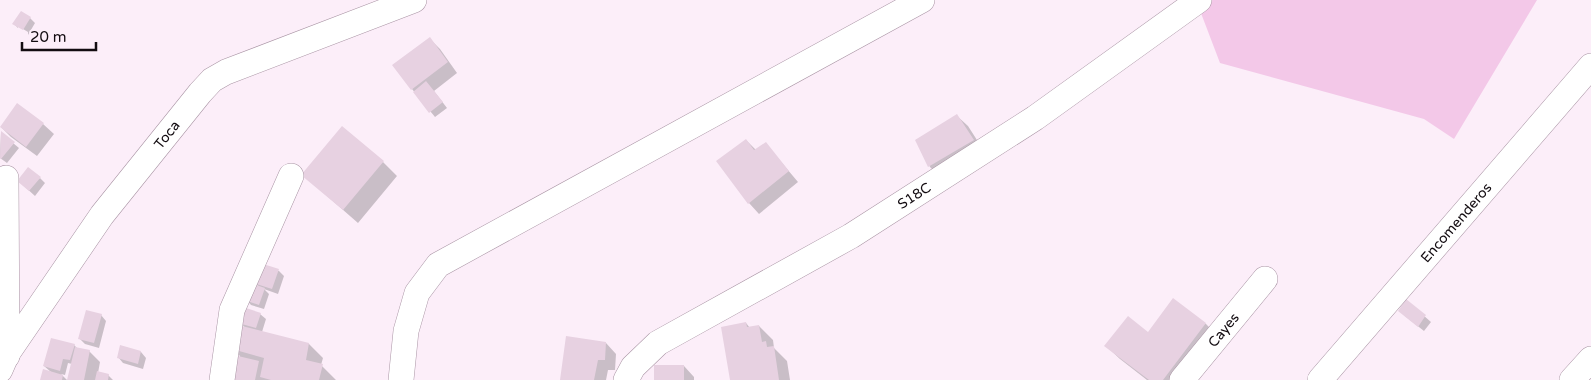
<svg xmlns="http://www.w3.org/2000/svg" width="1591" height="380" font-family="'Varela Round',sans-serif">
  <style>
    .green { fill: #f3c8e8 }
    .shadow { fill: #0003 }
    .building { fill: #e7d1e1 }
    .lines { fill: none; stroke-linecap: round; stroke-linejoin: round }
    .minor-casing { stroke: #a994a4; stroke-width: 26 }
    .minor { stroke: #fff; stroke-width: 25 }
    .labels { text-anchor: middle; dominant-baseline: central; stroke-width: 5; stroke-linejoin: round; paint-order: stroke }
    .street-label { font-size: 14px; fill: #130c11; stroke: #fceef9 }
  </style>
  <rect width="100%" height="100%" fill="#fceef9"/>
  <path class="green" d="M1196,0H1537L1454,139L1424,119L1220,63Z"/>
  <path class="shadow" d="M30,18L35,23L28,35V32L18,26V28L14,24Z
    M430,39L440,49L457,73L434,91L447,108L435,117L412,89Z
    M957,116L968,126L984,151L940,177L930,167L916,140Z
    M43,124L54,134L37,156L11,137L1,127Z
    M1,133L19,148L7,163L0,158Z
    M746,140L756,150L766,144L798,182L759,214L749,203L718,162Z
    M383,162L397,176L358,223L303,175Z
    M40,178L45,183L35,196L24,186Z
    M260,264L279,271L284,276L278,294L264,289L269,294L264,309L251,305L246,299L260,288L254,282Z
    M1173,300L1206,324L1220,338L1188,380H1147L1120,359L1106,346L1149,334Z
    M1407,301L1431,322L1424,331L1405,316Z
    M260,314L266,319L262,332L309,344L323,358L321,365L336,380H233L240,356L233,349L246,329L240,322Z
    M101,315L106,321L99,348L85,344L80,339Z
    M746,323L750,328L759,326L773,340L774,348L787,361L790,380H731Z
    M606,343L616,354L615,370H608L606,380H561Z
    M74,345L78,349L89,351L100,362L98,373L108,375L113,380H69L72,364L68,363L65,375L61,374L67,380H42L51,372L44,366Z
    M121,346L141,352L146,358L143,369L123,363L118,357Z
    M684,366L694,377V380H655Z"/>
  <path class="building" d="M21,11L31,17L23,30L12,24Z
    M430,37L448,62L411,90L392,65Z
    M426,81L443,102L429,113L413,92Z
    M17,103L44,123L26,147L0,127Z
    M957,114L974,140L928,167L915,140Z
    M342,126L384,161L343,210L301,175Z
    M1,131L15,142L1,159L0,158Z
    M746,139L754,150L766,142L789,171L748,204L716,161Z
    M28,167L41,177L29,191L17,181Z
    M260,263L279,269L272,289L253,283Z
    M250,283L265,288L259,305L244,300Z
    M1173,298L1206,323L1163,380H1149L1104,346L1128,316L1148,332Z
    M1406,299L1426,315L1418,327L1398,311Z
    M243,307L261,313L256,328L238,323Z
    M86,310L102,314L94,343L78,339Z
    M746,322L747,327L759,325L762,342L766,341L767,347L774,346L779,380H730L721,327Z
    M238,325L309,343L306,360L323,364L319,380H271L260,377L264,358L232,349Z
    M566,336L606,342L605,360H598L594,380H560Z
    M51,338L75,344L70,360L63,359L60,371L43,366Z
    M120,345L141,351L138,364L117,358Z
    M75,347L90,350L84,380H67Z
    M238,356L259,361L255,380H232Z
    M654,365H684V380H654Z
    M43,369L63,375L62,380H40Z
    M97,371L109,374L108,380H95Z"/>
  <g class="lines">
    <g class="minor-casing">
      <g id="minor">
        <path d="M6,178L7,356"/>
        <path id="s1" d="M0,370L7,354L102,215L200,93L212,80L226,72L414,0"/>
        <path d="M222,380L232,310L291,176"/>
        <path d="M401,380L406,331L417,293L438,265L922,0"/>
        <path id="s2" d="M626,380L633,367L658,343L851,236L1035,118L1199,0"/>
        <path id="s3" d="M1182,380L1265,279"/>
        <path id="s4" d="M1320,380L1591,66"/>
        <path d="M1572,380L1591,359"/>
      </g>
    </g>
    <use href="#minor" class="minor"/>
  </g>
  <g class="labels">
    <g class="street-label">
      <text stroke="none"><textPath href="#s1" startOffset="289">Toca</textPath></text>
      <text stroke="none"><textPath href="#s2" startOffset="345">S18C</textPath></text>
      <text stroke="none"><textPath href="#s4" startOffset="208">Encomenderos</textPath></text>
      <text stroke="none"><textPath href="#s3" startOffset="65">Cayes</textPath></text>
    </g>
  </g>
  <path d="M22 42v8h74v-8" fill="none" stroke="#130c11" stroke-width="2.5"/>
  <text x="30" y="42" font-size="15" fill="#130c11" stroke="#fceef9" stroke-width="4" paint-order="stroke">20 m</text>
</svg>
